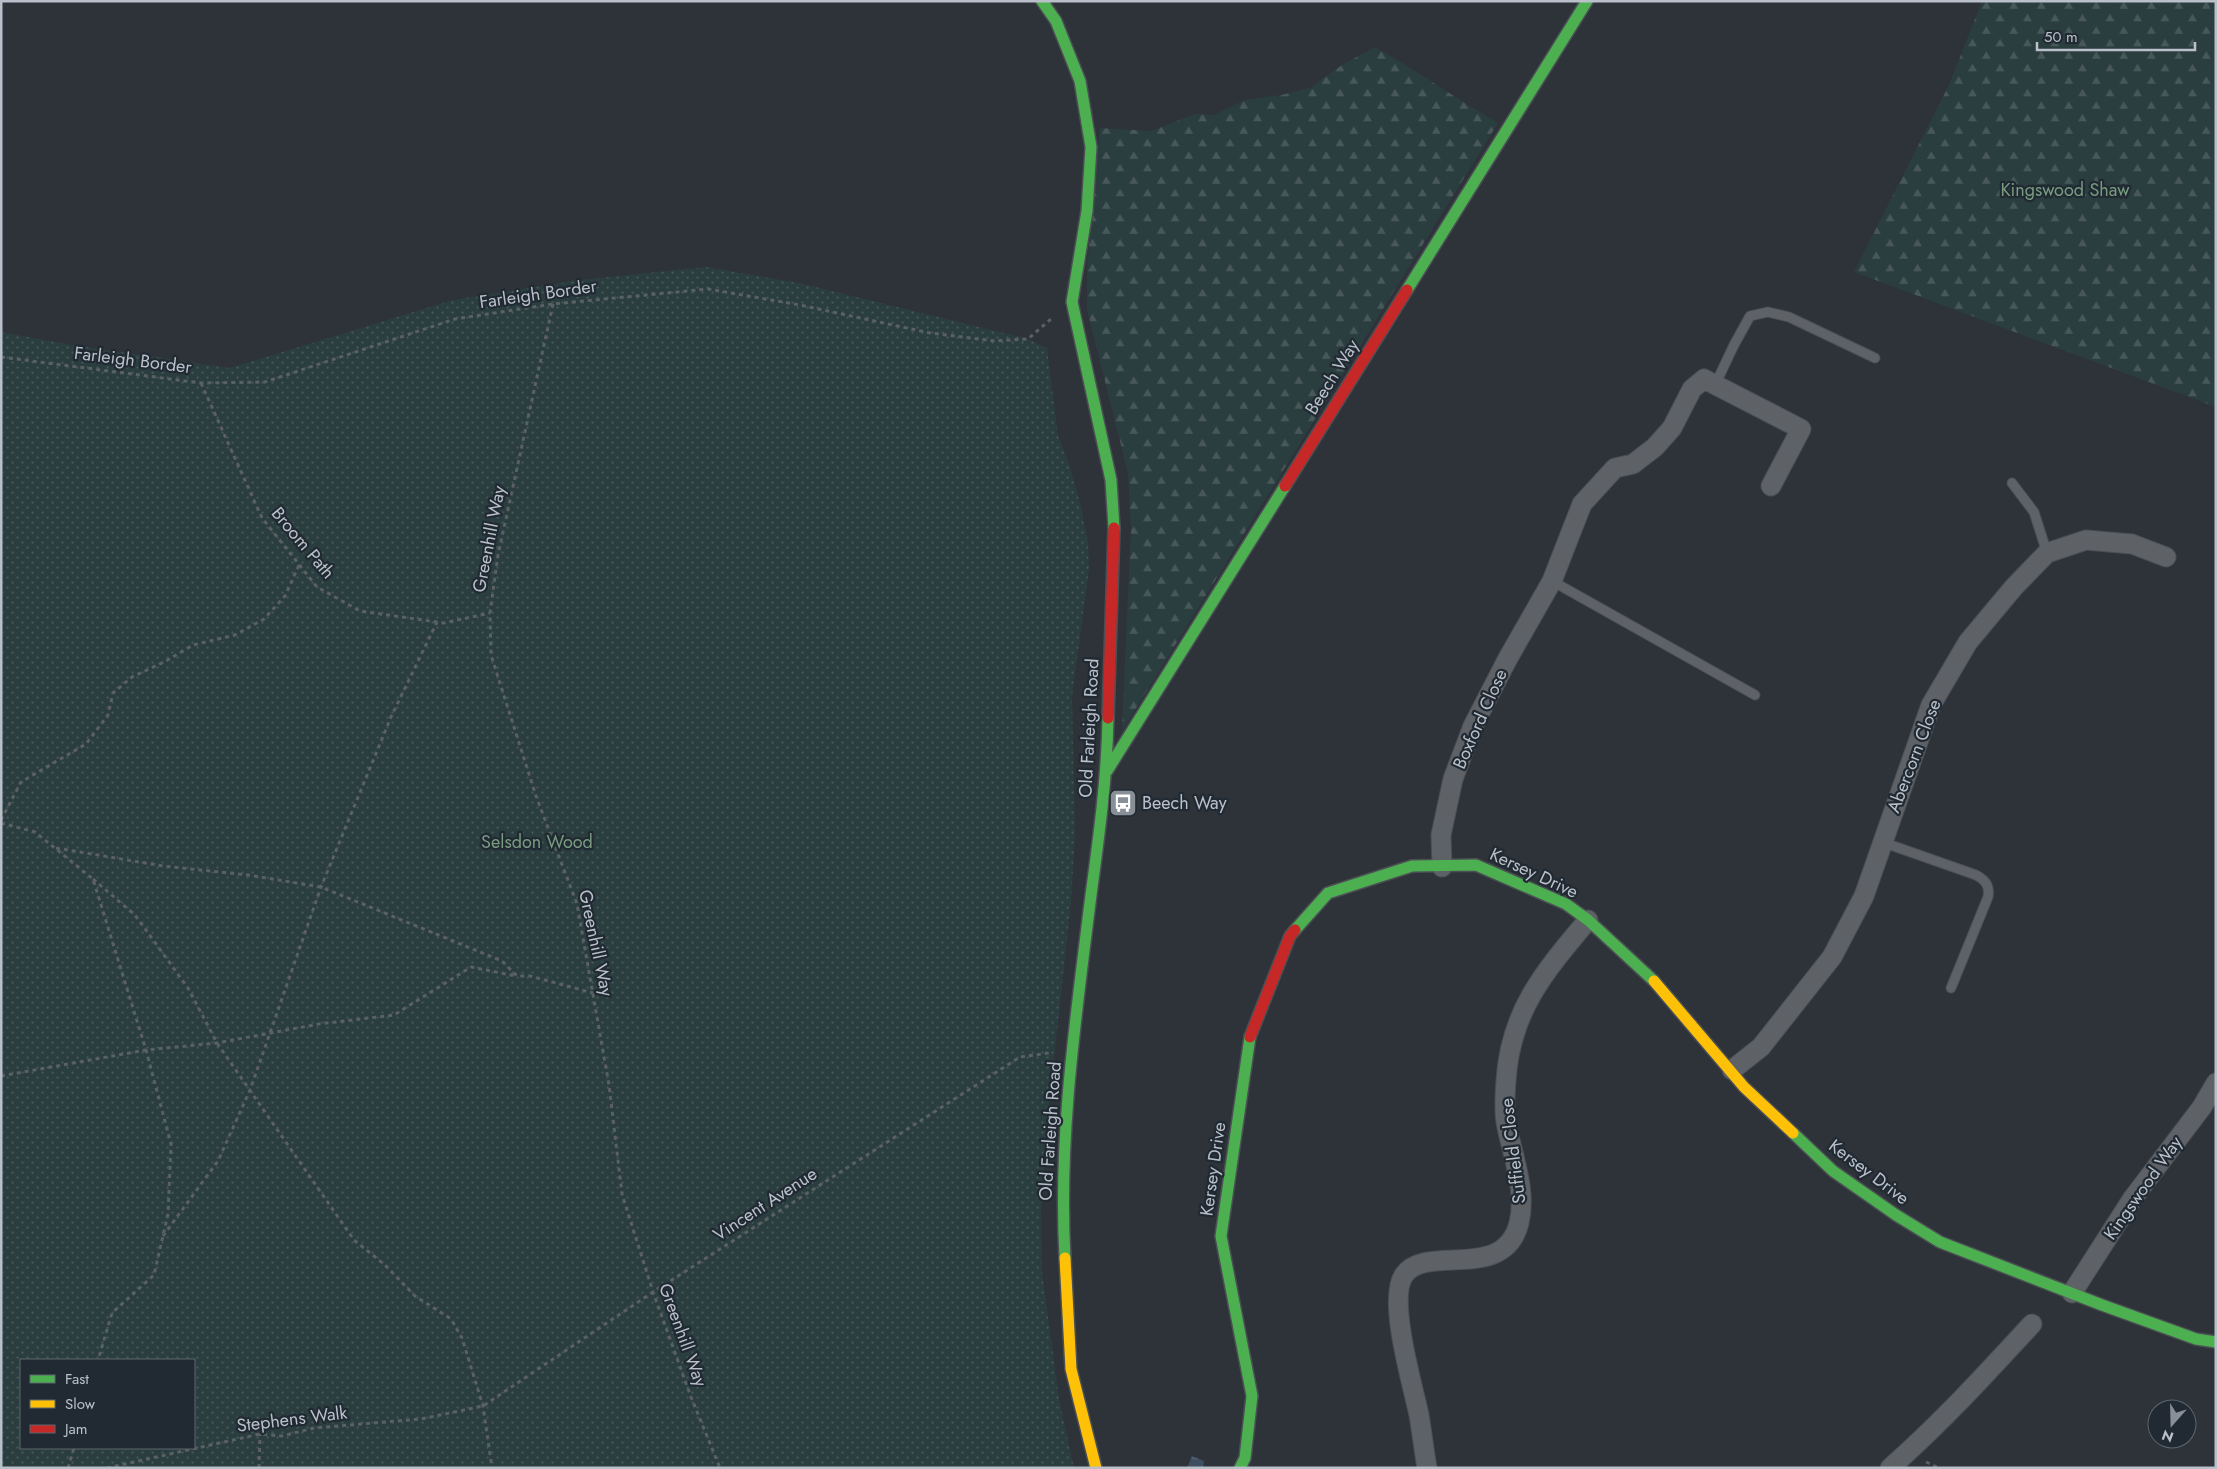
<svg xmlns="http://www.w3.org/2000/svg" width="2217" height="1469" font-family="Jost,sans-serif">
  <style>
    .forest { fill: url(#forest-firs) }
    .park { fill: url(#park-dots); fill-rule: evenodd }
    .water { fill: url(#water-waves) }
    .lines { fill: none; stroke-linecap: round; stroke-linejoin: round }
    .lane-casing { stroke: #4b4f54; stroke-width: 11 }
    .street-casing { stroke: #4b4f54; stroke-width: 21 }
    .fast-casing { stroke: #4b4f54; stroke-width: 14 }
    .slow-casing { stroke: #4b4f54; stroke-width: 14 }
    .jam-casing { stroke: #4b4f54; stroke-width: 14 }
    .path { stroke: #5b6064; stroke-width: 3; stroke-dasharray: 4 4; stroke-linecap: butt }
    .lane { stroke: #5e6267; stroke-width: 9 }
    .street { stroke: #5e6267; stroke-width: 19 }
    .fast { stroke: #4caf50; stroke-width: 11 }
    .slow { stroke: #ffc107; stroke-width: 11 }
    .jam { stroke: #c62828; stroke-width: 11 }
    .labels { text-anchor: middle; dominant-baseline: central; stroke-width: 4.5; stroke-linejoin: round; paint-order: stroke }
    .park-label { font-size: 18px; fill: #799c80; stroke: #212a33 }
    .street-label { font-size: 18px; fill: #b9c0c9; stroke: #212a33 }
    .poi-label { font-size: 18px; fill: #b9c0c9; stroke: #212a33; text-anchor: start }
  </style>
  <defs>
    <pattern id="forest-firs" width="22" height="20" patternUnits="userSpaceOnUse" patternTransform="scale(1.25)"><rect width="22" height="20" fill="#2b3e3f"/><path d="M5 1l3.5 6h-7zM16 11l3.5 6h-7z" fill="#485859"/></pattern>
    <pattern id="park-dots" width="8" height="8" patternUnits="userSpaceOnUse" patternTransform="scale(1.25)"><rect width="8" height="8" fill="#2b3e3f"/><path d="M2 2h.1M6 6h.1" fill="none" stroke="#485859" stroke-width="1.8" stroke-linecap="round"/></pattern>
    <pattern id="water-waves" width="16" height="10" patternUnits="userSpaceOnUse" patternTransform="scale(1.25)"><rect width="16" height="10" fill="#3e4f61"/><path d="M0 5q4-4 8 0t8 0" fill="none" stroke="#586776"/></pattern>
  </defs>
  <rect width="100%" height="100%" fill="#2d3339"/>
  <path class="forest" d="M1982,1H2216V407L1854,272L1949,85Z
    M1375,47C1418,71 1456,99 1498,123L1122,731L1131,528L1128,473L1087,309V268L1100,128L1151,131L1195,114L1214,115L1245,100L1281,95L1310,88L1342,65Z"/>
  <path class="park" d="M706,267L799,283L1028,339L1047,348L1058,436L1069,464L1080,503L1088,543L1089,569L1072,696L1075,834L1071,902L1047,1122L1041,1212L1042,1272L1059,1399L1074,1468H1V332L72,345L230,368L453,300L580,280ZM21,1360H194V1448H21Z"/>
  <path class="water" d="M1192,1456L1204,1461L1203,1468H1187Z"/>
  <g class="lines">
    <g class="lane-casing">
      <path id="lane" d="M1715,385L1734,345L1750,316L1768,312L1789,317L1875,358
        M2012,483L2034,512L2047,553
        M1552,581L1755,695
        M1882,842L1976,875C1985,880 1990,885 1988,897L1951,988"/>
    </g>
    <g class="street-casing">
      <path id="street" d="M1442,867L1441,835L1453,779L1473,726L1507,660L1552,581L1582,504L1615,468L1633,464L1655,447L1672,428L1692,389L1704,379L1801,429L1771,486
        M1732,1070L1761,1047L1832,957L1864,896L1931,705L1968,642L2014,587L2047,553L2086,540L2132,544L2166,557
        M2072,1293L2133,1198L2202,1107L2216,1083
        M1427,1468C1424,1450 1422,1433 1419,1415C1413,1386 1387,1299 1404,1275C1426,1243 1504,1283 1519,1223C1527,1190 1512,1155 1506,1122C1504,1109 1505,1094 1506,1081C1510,1011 1545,971 1588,920
        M1890,1468C1941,1423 1986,1374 2032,1324"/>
    </g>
    <g class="fast-casing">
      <path id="fast" d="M1042,1L1056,21L1080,81L1091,147L1087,211L1072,302L1111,480L1114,528
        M1407,290L1587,1
        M1107,771L1285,486
        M1295,930L1328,893L1412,866L1476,865L1566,904L1588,920L1654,981
        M1793,1133L1833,1171L1896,1215L1940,1242L2102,1305L2196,1339L2216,1342
        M1065,1258C1058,1137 1076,1016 1091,895C1099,836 1107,778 1108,718
        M1240,1468L1245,1458L1252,1396L1221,1236L1250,1037"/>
    </g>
    <g class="slow-casing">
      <path id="slow" d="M1654,981L1744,1087L1793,1133
        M1065,1258L1071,1369L1096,1468"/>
    </g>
    <g class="jam-casing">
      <path id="jam" d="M1285,486L1407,290
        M1108,718L1114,528
        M1250,1037L1290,936L1295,930"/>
    </g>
    <path class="path" d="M553,304L498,555L490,613L491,655L536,796L577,904L609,1085L622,1194L653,1292L691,1397L720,1468
      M1,357L201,383L265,382L455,319L553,304L708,289L800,305L930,333L995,341L1028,339L1052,318
      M201,383L262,518L317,587L360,611L444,623L490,613
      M1,820L21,782L86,744L108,715L113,693L132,677L166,661L193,645L235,635L264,619L285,596L299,565
      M1,823L35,832L93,879L146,1050L171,1144L168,1214L154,1275L112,1313L98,1360
      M56,848L163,866L248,875L321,887L502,961L517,976H530L593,993
      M93,879L135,915L188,988L217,1043L354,1240L385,1265L415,1296L451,1319L462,1338L483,1406L492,1468
      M1,1076L146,1050L217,1043L319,1024L394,1015L471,967L516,976
      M163,1236L218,1161L250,1090L321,887L391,717L437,622
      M1926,1462L1939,1468
      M68,1468L74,1448
      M107,1468L260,1434L282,1436L314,1428L421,1419L483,1406L653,1292L1020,1057L1049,1053
      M259,1468L260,1434"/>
    <use href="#lane" class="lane"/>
    <use href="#street" class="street"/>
    <use href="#fast" class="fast"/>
    <use href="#slow" class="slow"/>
    <use href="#jam" class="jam"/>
  </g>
  <defs>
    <g id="bus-square" transform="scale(1.4375)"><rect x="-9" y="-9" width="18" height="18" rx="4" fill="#888f97" stroke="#212a33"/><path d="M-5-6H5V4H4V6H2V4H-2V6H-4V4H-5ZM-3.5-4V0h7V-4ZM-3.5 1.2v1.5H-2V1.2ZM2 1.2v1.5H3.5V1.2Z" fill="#fff"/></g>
  </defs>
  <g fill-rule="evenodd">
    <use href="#bus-square" x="1123" y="803"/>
  </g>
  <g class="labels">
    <g class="park-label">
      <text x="2065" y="190">Kingswood Shaw</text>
      <text x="537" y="842">Selsdon Wood</text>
    </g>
    <g class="street-label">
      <text transform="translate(538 294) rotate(-8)">Farleigh Border</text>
      <text transform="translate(133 360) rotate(7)">Farleigh Border</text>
      <text transform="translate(1332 377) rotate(-58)">Beech Way</text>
      <text transform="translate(489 539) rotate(-79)">Greenhill Way</text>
      <text transform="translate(303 543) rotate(50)">Broom Path</text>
      <text transform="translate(1480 719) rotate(-66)">Boxford Close</text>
      <text transform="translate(1089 728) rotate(-87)">Old Farleigh Road</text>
      <text transform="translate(1914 756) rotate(-69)">Abercorn Close</text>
      <text transform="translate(1534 873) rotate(25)">Kersey Drive</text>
      <text transform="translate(596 943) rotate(78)">Greenhill Way</text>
      <text transform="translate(1050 1131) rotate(-86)">Old Farleigh Road</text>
      <text transform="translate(1513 1151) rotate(-97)">Suffield Close</text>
      <text transform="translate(1213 1169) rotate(-82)">Kersey Drive</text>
      <text transform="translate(1869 1172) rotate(37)">Kersey Drive</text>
      <text transform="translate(2143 1188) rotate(-55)">Kingswood Way</text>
      <text transform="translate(765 1204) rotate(-33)">Vincent Avenue</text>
      <text transform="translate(683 1335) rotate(70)">Greenhill Way</text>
      <text transform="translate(292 1419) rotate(-7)">Stephens Walk</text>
    </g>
    <g class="poi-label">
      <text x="1142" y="803">Beech Way</text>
    </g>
  </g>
  <rect width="2217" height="1469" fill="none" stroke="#b9c0c9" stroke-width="5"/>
  <rect x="20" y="1359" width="175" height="90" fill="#212a33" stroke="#5e666f"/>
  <rect x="30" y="1375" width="25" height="8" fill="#4caf50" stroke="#5e666f"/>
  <text x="65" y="1384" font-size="15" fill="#b9c0c9">Fast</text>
  <rect x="30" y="1400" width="25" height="8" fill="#ffc107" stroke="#5e666f"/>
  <text x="65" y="1409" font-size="15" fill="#b9c0c9">Slow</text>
  <rect x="30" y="1425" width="25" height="8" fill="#c62828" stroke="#5e666f"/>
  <text x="65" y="1434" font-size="15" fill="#b9c0c9">Jam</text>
  <g transform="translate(2172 1424) rotate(200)"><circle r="24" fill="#212a33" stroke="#5e666f"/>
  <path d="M0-4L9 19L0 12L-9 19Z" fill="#888f97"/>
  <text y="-8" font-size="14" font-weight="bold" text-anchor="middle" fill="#b9c0c9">N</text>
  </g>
  <path d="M2037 42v8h158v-8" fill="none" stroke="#b9c0c9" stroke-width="2.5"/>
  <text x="2044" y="42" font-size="15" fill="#b9c0c9" stroke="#212a33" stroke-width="4" paint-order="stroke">50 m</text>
</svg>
